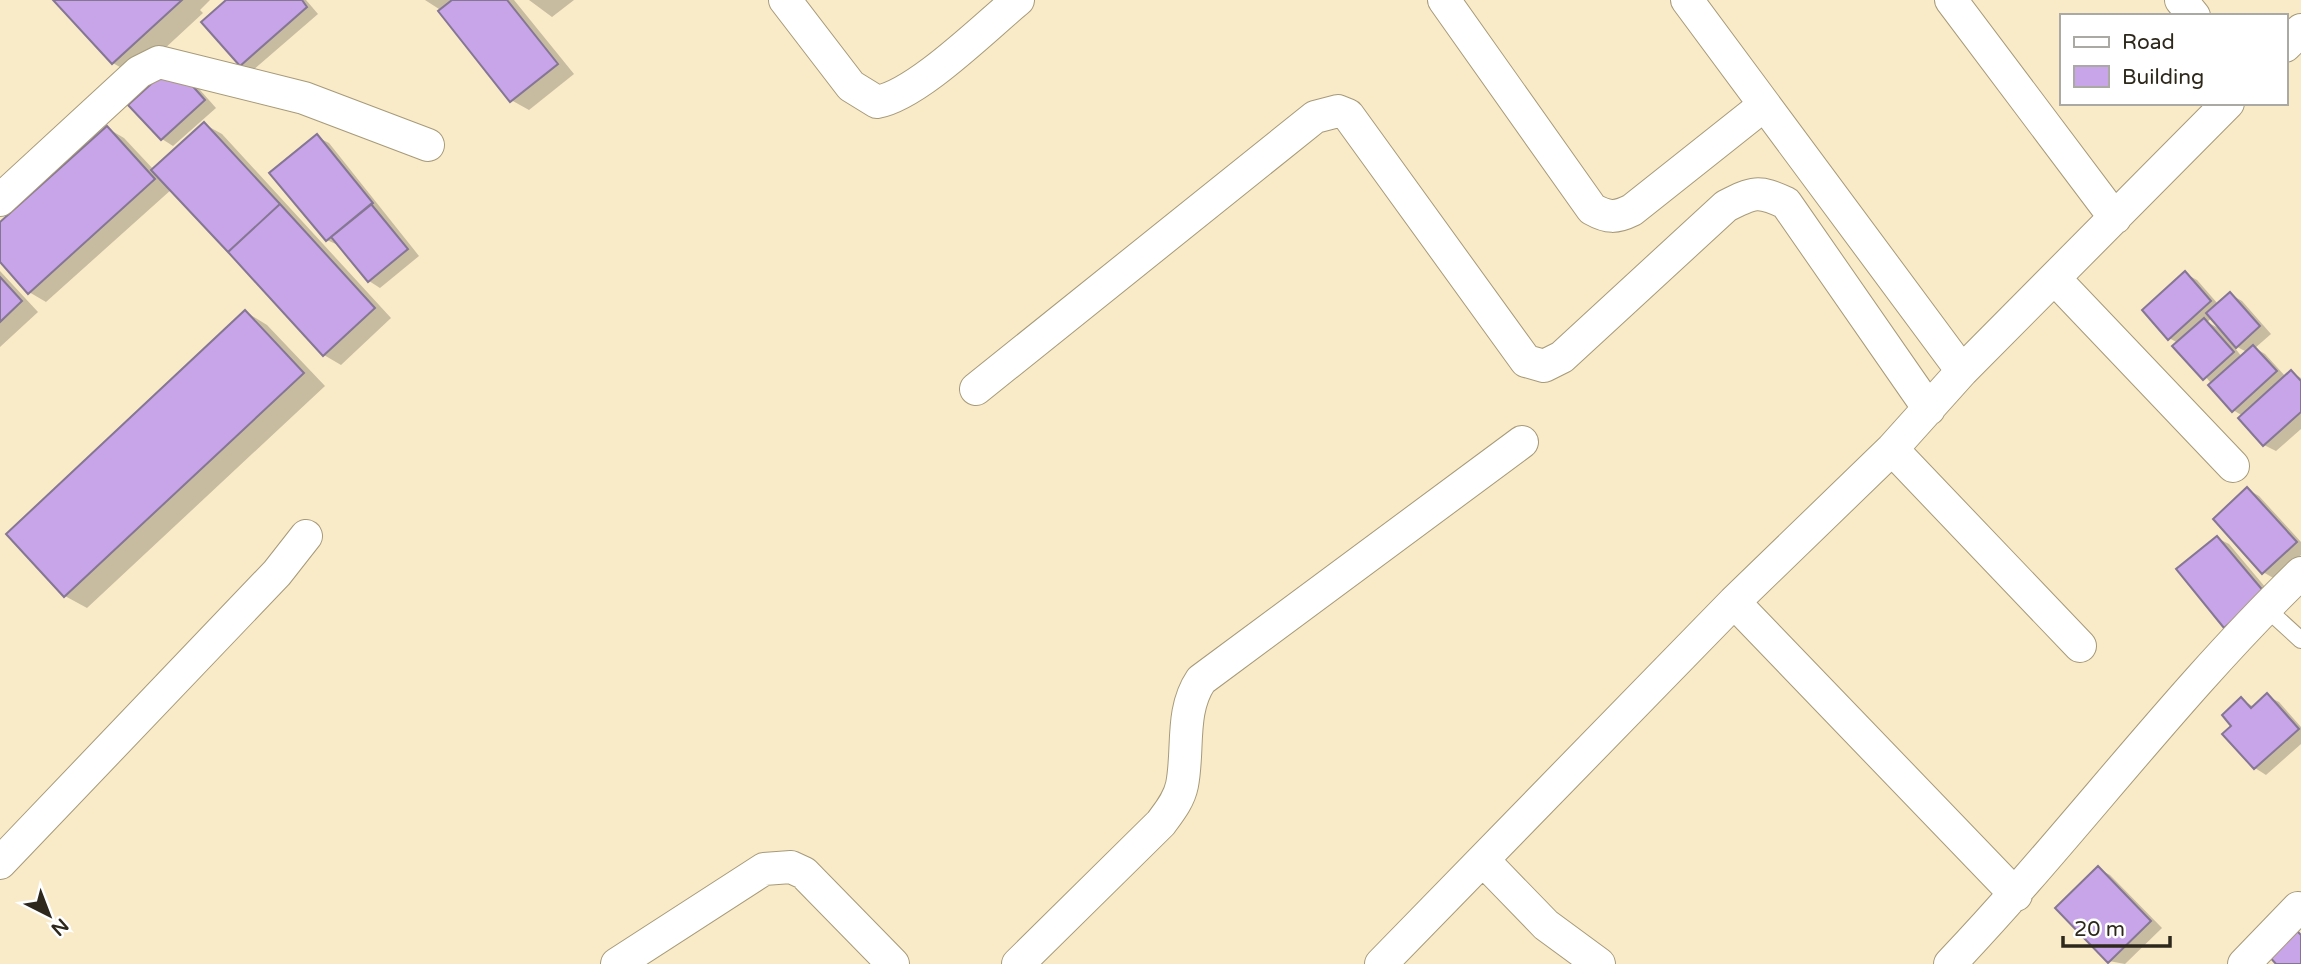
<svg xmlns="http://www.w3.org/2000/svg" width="2301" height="964" font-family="'Varela Round',sans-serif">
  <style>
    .shadow { fill: #0003; fill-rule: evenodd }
    .building { fill: #c7a5e8; stroke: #857694; stroke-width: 2 }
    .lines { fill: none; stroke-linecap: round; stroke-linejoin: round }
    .lane-casing { stroke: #a79a79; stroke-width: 18 }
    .street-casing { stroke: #a79a79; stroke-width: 34 }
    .lane { stroke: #fff; stroke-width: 16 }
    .street { stroke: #fff; stroke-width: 32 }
  </style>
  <rect width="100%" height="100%" fill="#f9ebc8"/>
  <path class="shadow" d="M56,0H210L200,10L203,13L135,76L113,63Z
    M229,0H306L318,14L252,71L241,65Z
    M425,0H514L574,74L529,110L511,100L439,9Z
    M529,0H574L552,17Z
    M185,73L216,108L173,146L162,139Z
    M204,124L222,134L391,318L341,365L324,355L172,189L46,302L29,292L0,260V224L107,128L124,138L154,170Z
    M317,137L329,143L419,256L380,288L369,281L340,246L327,240L272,174Z
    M0,271L38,312L0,347Z
    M2186,274L2197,280L2218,304L2230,294L2242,301L2271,334L2255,348L2265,354L2286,377L2291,372L2301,378V429L2276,451L2264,445L2243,416L2233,410L2178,343L2169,338ZM2212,318L2222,330L2207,322ZM2231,343L2241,349L2247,352L2242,357Z
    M246,312L267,325L325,386L87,608L65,596L9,534Z
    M2247,489L2259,496L2301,542V555L2275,579L2263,572Z
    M2217,538L2229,544L2276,600L2237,633L2226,626Z
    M2267,696L2279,702L2301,727V744L2266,775L2255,768L2234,726L2242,700L2254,707Z
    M2099,869L2110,875L2162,928L2125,964L2109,961Z"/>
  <path class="building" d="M53,0H182L112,64Z
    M226,0H302L307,7L240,66L201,22Z
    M452,0H507L558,64L510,102L438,11Z
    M173,64L205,100L161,140L128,105Z
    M204,122L280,204L228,252L151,170Z
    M107,126L155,179L28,294L0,262V222Z
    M317,134L373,203L326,241L269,173Z
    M280,204L375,308L323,356L228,252Z
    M371,204L408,249L368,282L331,237Z
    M2185,271L2211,301L2168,340L2142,310Z
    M0,277L22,301L0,322Z
    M2230,292L2260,326L2236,348L2206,313Z
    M245,310L304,373L64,597L6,534Z
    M2204,318L2234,352L2203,380L2172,346Z
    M2253,345L2277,371L2232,412L2208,385Z
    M2291,370L2301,381V412L2263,446L2238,418Z
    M2247,487L2297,542L2262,574L2213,519Z
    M2217,536L2265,593L2224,628L2176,569Z
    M2267,693L2299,729L2254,769L2222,734L2231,726L2222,715L2241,697L2251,708Z
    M2098,866L2151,921L2108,963L2055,908Z
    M2296,930L2301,935V964H2276L2268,955Z"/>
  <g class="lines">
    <g class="lane-casing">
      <path id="lane" d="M2266,608L2301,640"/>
    </g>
    <g class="street-casing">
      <path id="street" d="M785,0L851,86L877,102C917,95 984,28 1018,0
        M1444,0L1592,209C1608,218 1616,218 1632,210L1763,106
        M1687,0L1962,371
        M1951,0L2115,218
        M2181,0L2194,16
        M2285,46L2301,30
        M0,200L139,72L159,62L304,98L428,145
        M2055,279L2233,466
        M976,389L1315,117L1338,111L1348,115L1526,361L1544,366L1562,357L1726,206C1754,192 1758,190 1786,203L1929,409
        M1892,449L2080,646
        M1734,602L2016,895
        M1483,860L1546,925L1599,964
        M0,863L277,573L306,536
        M617,964L764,869L791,867L804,873L893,964
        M1018,964L1161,823C1169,812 1179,800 1182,785C1189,750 1180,711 1201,680L1522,442
        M1381,964L1734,602L1892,449L1962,371L2228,103
        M1950,964C2071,837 2175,695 2301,573
        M2244,964L2298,908"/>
    </g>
    <use href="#lane" class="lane"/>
    <use href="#street" class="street"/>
  </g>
  <rect x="2060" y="14" width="228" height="91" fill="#ffffff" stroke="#aba9a4" stroke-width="2"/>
  <rect x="2074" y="37" width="35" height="10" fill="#ffffff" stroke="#aba9a4" stroke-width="2"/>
  <text x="2122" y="49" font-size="21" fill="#2d281b">Road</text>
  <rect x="2074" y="66" width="35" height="21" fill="#c7a5e8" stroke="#aba9a4" stroke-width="2"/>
  <text x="2122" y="84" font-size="21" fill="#2d281b">Building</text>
  <g transform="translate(49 915) rotate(138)" stroke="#ffffff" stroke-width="5" paint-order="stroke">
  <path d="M0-5L12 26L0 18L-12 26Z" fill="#2d281b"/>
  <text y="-10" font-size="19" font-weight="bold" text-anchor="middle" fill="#2d281b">N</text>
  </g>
  <path d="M2063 936v10h107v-10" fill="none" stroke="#2d281b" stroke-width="3.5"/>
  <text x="2074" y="936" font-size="21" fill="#2d281b" stroke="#ffffff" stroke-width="5" paint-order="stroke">20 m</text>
</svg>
